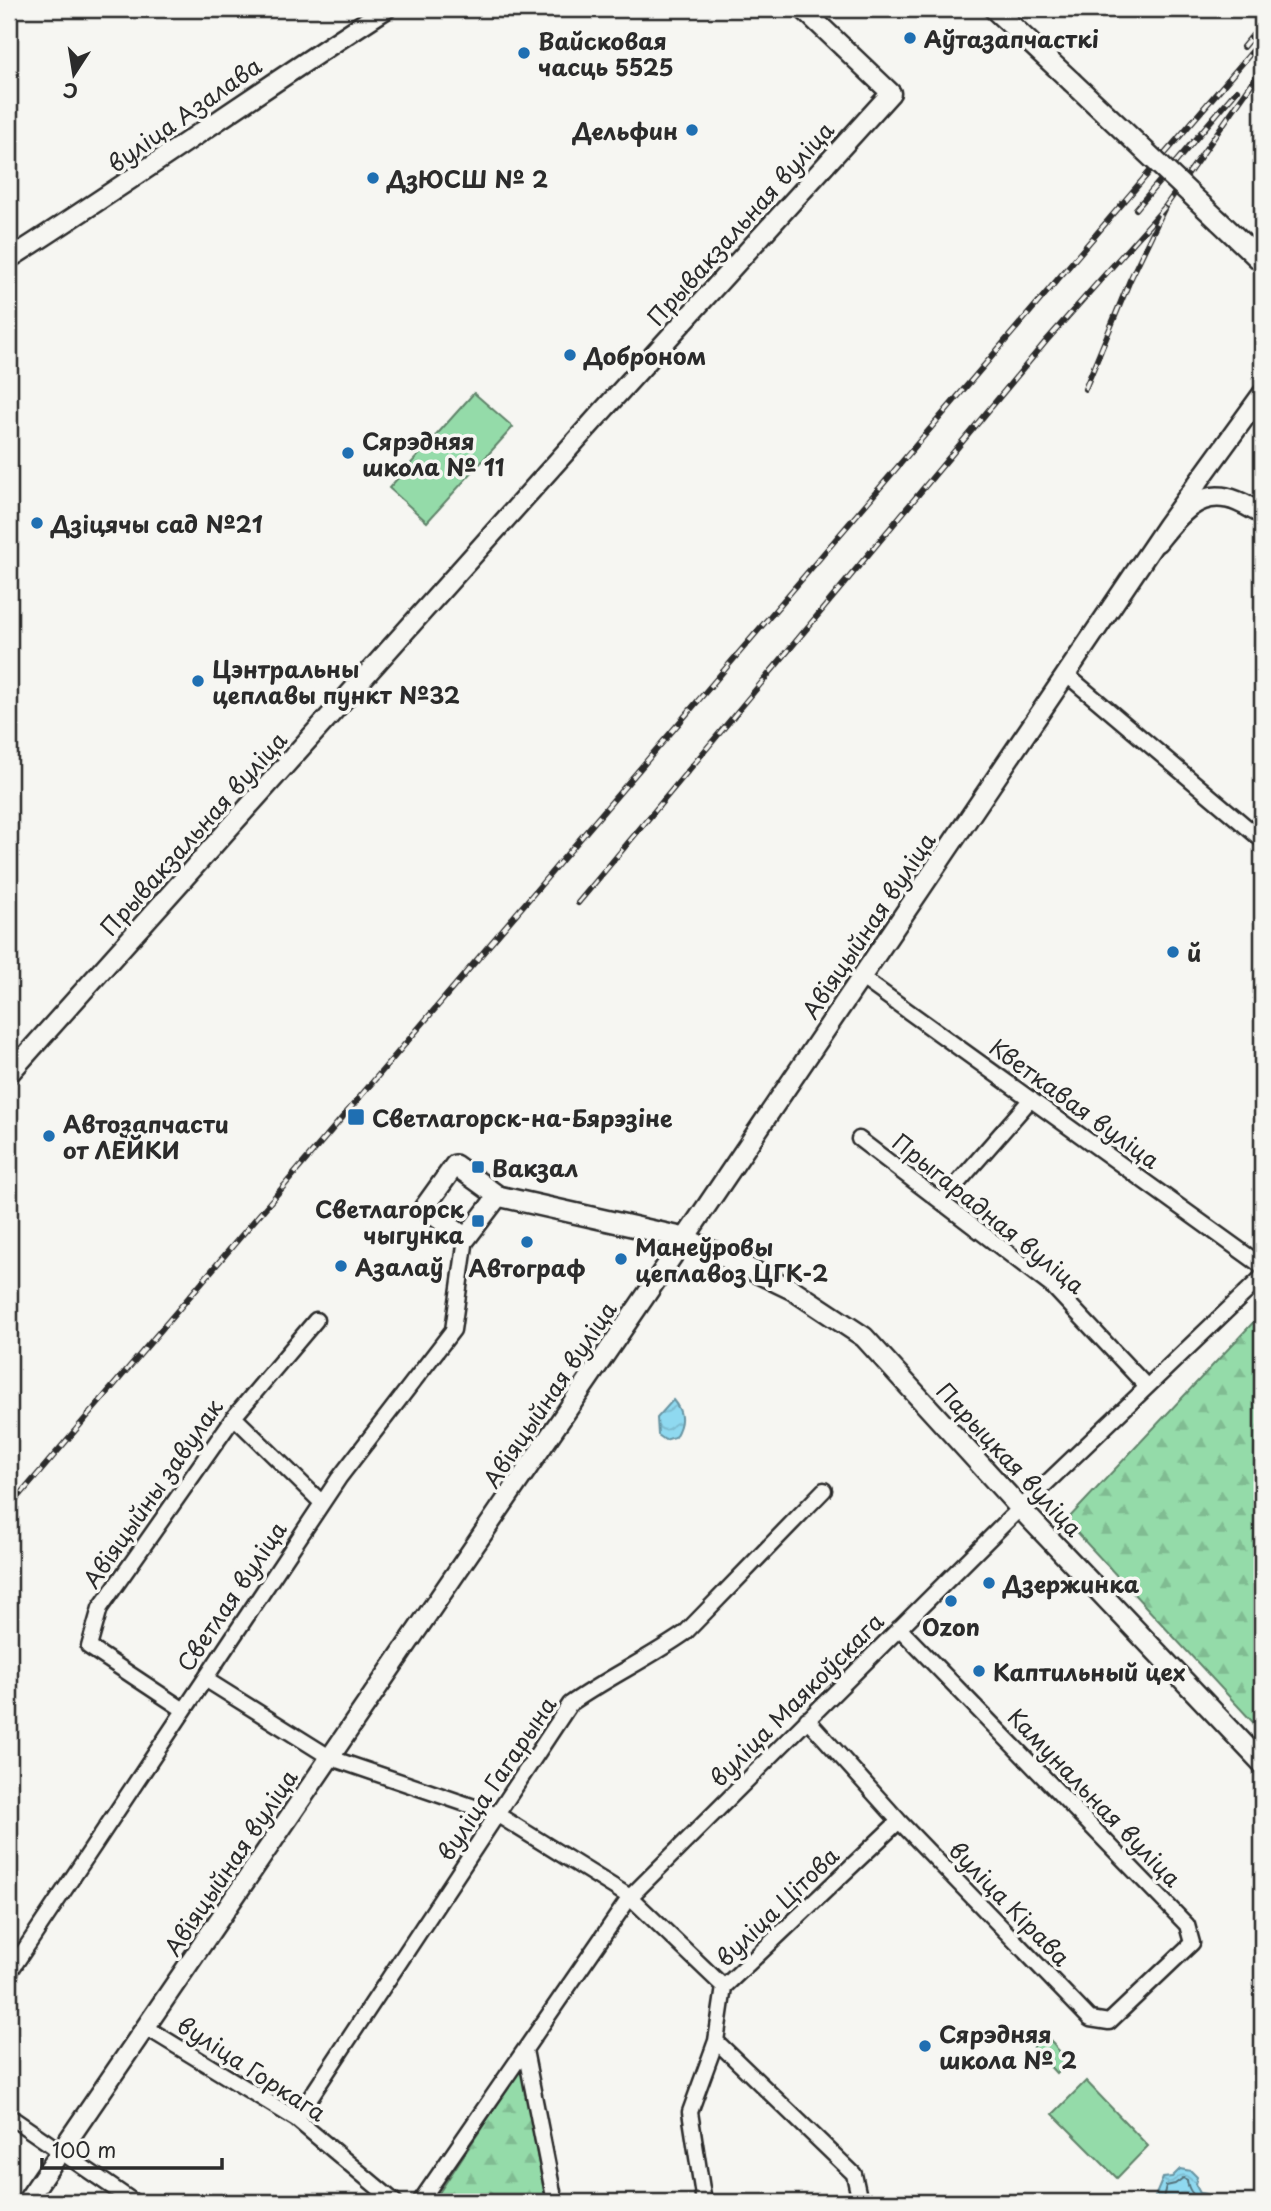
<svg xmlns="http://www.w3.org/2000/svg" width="1271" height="2211" font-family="'Playpen Sans',sans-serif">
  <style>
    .forest { fill: url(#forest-firs); stroke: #60836a; stroke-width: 2 }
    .pitch { fill: #94dba9; stroke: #60836a; stroke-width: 2 }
    .water { fill: url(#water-waves); stroke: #6793a1; stroke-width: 2 }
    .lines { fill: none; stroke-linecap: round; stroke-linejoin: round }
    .shore { stroke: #53717a; stroke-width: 2 }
    .minor-casing { stroke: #2b2b2b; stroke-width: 19 }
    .tertiary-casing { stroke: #2b2b2b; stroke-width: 23 }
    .secondary-casing { stroke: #2b2b2b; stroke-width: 24 }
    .minor { stroke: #f6f6f2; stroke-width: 14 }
    .tertiary { stroke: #f6f6f2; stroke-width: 18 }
    .secondary { stroke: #f6f6f2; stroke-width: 19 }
    .rail-casing { stroke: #2b2b2b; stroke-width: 6 }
    .rail { stroke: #f6f6f2; stroke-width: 3.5; stroke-dasharray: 10; stroke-linecap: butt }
    .secondary-bridge-casing { stroke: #2b2b2b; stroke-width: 24; stroke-linecap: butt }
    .secondary-bridge { stroke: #f6f6f2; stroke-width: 19 }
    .poi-dot { fill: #1f6fb2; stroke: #f6f6f2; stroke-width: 2.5 }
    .labels { text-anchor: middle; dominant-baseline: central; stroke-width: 7; stroke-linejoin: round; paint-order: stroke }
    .poi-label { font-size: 23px; font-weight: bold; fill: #2b2b2b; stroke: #f6f6f2; text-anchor: start }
    .street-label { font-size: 23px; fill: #2b2b2b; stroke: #f6f6f2 }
  </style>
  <defs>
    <pattern id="forest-firs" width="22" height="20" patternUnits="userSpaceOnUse" patternTransform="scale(1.75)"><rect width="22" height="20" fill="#94dba9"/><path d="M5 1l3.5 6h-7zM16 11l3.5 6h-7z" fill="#80bc92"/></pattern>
    <pattern id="water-waves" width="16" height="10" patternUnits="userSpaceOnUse" patternTransform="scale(1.75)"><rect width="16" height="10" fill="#8fd9f0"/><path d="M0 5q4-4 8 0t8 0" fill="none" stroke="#7cbace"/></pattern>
  </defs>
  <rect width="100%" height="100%" fill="#f6f6f2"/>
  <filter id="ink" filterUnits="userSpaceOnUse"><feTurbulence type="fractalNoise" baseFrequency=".0143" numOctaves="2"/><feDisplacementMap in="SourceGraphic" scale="14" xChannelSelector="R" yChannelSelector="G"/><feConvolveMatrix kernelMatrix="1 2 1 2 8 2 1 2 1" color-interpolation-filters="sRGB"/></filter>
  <g filter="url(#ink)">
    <path class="forest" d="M1262,1313V1732L1066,1521Z
      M521,2068L546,2202H433Z"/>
    <path class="pitch" d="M474,393L513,427L427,522L389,488Z
      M1044,2034L1069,2062L1056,2073L1033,2048Z
      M1086,2081L1148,2146L1117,2178L1053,2114Z"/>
    <path class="water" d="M673,1400C684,1413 683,1423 675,1437L665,1440L658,1435L657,1418Z
      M1180,2169L1191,2171L1197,2177L1195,2184L1200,2193L1206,2194L1213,2202H1157L1154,2199L1163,2178L1172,2177Z"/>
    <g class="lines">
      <path class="shore" d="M1162,2202L1166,2186L1175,2184L1183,2178L1187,2180C1188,2191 1194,2197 1204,2202"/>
      <g class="minor-casing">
        <path id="minor" d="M1067,675L1262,840
          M862,978L1262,1266
          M859,1139L1054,1288L1147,1387
          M942,1201L1031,1099
          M234,1417L322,1503
          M205,1679L331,1758L498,1815L630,1897L724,1987
          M184,1710L89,1647L100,1608L234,1417L316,1320
          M807,1719L899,1821L1090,2019L1109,2022L1192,1943L1187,1925L899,1628
          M9,1973L339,1478L453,1330L466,1238
          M147,2028L296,2119L395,2202
          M716,2041L854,2174L860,2202
          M525,2050L555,2202
          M9,2116L134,2202
          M296,2119L570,1704C607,1678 648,1659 685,1633L824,1490
          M420,2202L630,1897L1009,1519L1262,1277
          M704,2202L690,2112L716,2041L724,1987L899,1821"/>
      </g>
      <g class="tertiary-casing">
        <path id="tertiary" d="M9,259C136,178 259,91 386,9
          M9,1074L598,416L891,93L803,9
          M26,2202L685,1238L1167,525L1262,394"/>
      </g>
      <g class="secondary-casing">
        <path id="secondary" d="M994,9L1071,81
          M1219,221L1262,262
          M1157,542C1175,520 1195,491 1227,498C1239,500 1252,509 1262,514
          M498,1196L466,1238L424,1208L455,1165L498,1196L685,1238L793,1290L864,1337L1020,1508L1262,1763"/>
      </g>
      <use href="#minor" class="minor"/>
      <use href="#tertiary" class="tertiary"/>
      <use href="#secondary" class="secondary"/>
      <g class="rail-casing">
        <path id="rail" d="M1243,47L1262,24
          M1136,209L1237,90
          M1085,389L1130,280L1165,207L1262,69
          M578,903L1047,340L1165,207
          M9,1508L1262,40"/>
      </g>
      <use href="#rail" class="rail"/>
      <g class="secondary-bridge-casing">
        <path id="secondary-bridge" d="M1071,81L1219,221"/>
      </g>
      <use href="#secondary-bridge" class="secondary-bridge"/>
    </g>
  </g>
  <g class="poi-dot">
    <circle cx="910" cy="38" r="7"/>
    <circle cx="524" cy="53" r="7"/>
    <circle cx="692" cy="130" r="7"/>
    <circle cx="373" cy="178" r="7"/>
    <circle cx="570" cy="355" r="7"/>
    <circle cx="348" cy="453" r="7"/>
    <circle cx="37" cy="523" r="7"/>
    <circle cx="198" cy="681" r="7"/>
    <circle cx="1173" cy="952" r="7"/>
    <rect x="347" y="1108" width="18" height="18" rx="3.5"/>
    <circle cx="49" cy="1136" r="7"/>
    <rect x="471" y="1160" width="14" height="14" rx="3.5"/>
    <rect x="471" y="1214" width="14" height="14" rx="3.5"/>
    <circle cx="527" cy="1242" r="7"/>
    <circle cx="621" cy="1259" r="7"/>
    <circle cx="341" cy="1266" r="7"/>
    <circle cx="989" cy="1583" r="7"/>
    <circle cx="951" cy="1601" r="7"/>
    <circle cx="979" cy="1671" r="7"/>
    <circle cx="925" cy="2046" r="7"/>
  </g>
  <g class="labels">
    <g class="poi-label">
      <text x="924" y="38">Аўтазапчасткі</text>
      <text x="538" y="40">Вайсковая<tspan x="538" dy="26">часць 5525</tspan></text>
      <text x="678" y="130" text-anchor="end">Дельфин</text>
      <text x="387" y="178">ДзЮСШ № 2</text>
      <text x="584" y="355">Доброном</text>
      <text x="362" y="440">Сярэдняя<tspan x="362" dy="26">школа № 11</tspan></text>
      <text x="51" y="523">Дзіцячы сад №21</text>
      <text x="212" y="668">Цэнтральны<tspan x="212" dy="26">цеплавы пункт №32</tspan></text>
      <text x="1187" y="952">й</text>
      <text x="372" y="1117">Светлагорск-на-Бярэзіне</text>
      <text x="63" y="1123">Автозапчасти<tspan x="63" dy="26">от ЛЕЙКИ</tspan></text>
      <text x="492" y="1167">Вакзал</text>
      <text x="464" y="1208" text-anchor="end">Светлагорск<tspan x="464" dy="26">чыгунка</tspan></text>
      <text x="635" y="1246">Манеўровы<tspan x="635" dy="26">цеплавоз ЦГК-2</tspan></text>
      <text x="355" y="1266">Азалаў</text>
      <text x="527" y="1267" text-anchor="middle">Автограф</text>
      <text x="1003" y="1583">Дзержинка</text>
      <text x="951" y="1626" text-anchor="middle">Ozon</text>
      <text x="993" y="1671">Каптильный цех</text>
      <text x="939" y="2033">Сярэдняя<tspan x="939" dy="26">школа № 2</tspan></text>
    </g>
    <g class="street-label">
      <text transform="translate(184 114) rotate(-35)">вуліца Азалава</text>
      <text transform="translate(740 223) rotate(-48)">Прывакзальная вуліца</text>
      <text transform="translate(193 833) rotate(-48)">Прывакзальная вуліца</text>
      <text transform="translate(868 925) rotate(-56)">Авіяцыйная вуліца</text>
      <text transform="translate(1075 1103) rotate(36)">Кветкавая вуліца</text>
      <text transform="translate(989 1213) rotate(39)">Прыгарадная вуліца</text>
      <text transform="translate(549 1394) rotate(-56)">Авіяцыйная вуліца</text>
      <text transform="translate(1010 1459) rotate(47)">Парыцкая вуліца</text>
      <text transform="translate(152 1493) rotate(-55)">Авіяцыйны завулак</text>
      <text transform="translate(231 1596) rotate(-56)">Светлая вуліца</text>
      <text transform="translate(796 1699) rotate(-45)">вуліца Маякоўскага</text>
      <text transform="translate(496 1778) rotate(-56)">вуліца Гагарына</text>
      <text transform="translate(1095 1797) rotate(46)">Камунальная вуліца</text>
      <text transform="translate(230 1862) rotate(-56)">Авіяцыйная вуліца</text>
      <text transform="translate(1010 1903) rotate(46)">вуліца Кірава</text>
      <text transform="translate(777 1906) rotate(-44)">вуліца Цітова</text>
      <text transform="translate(252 2068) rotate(33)">вуліца Горкага</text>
    </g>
  </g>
  <rect width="1271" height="2211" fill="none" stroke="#f6f6f2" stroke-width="35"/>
  <rect x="18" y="18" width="1236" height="2176" fill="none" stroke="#2b2b2b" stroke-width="2.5" filter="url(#ink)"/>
  <g transform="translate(74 74) rotate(192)" stroke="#f6f6f2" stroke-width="5" paint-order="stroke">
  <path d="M0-5L12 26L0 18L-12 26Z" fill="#2b2b2b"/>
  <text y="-10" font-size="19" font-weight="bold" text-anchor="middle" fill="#2b2b2b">С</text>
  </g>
  <path d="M42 2158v10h180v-10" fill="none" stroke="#2b2b2b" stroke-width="3.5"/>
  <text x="52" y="2158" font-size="21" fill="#2b2b2b" stroke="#f6f6f2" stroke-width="5" paint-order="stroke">100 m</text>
</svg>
